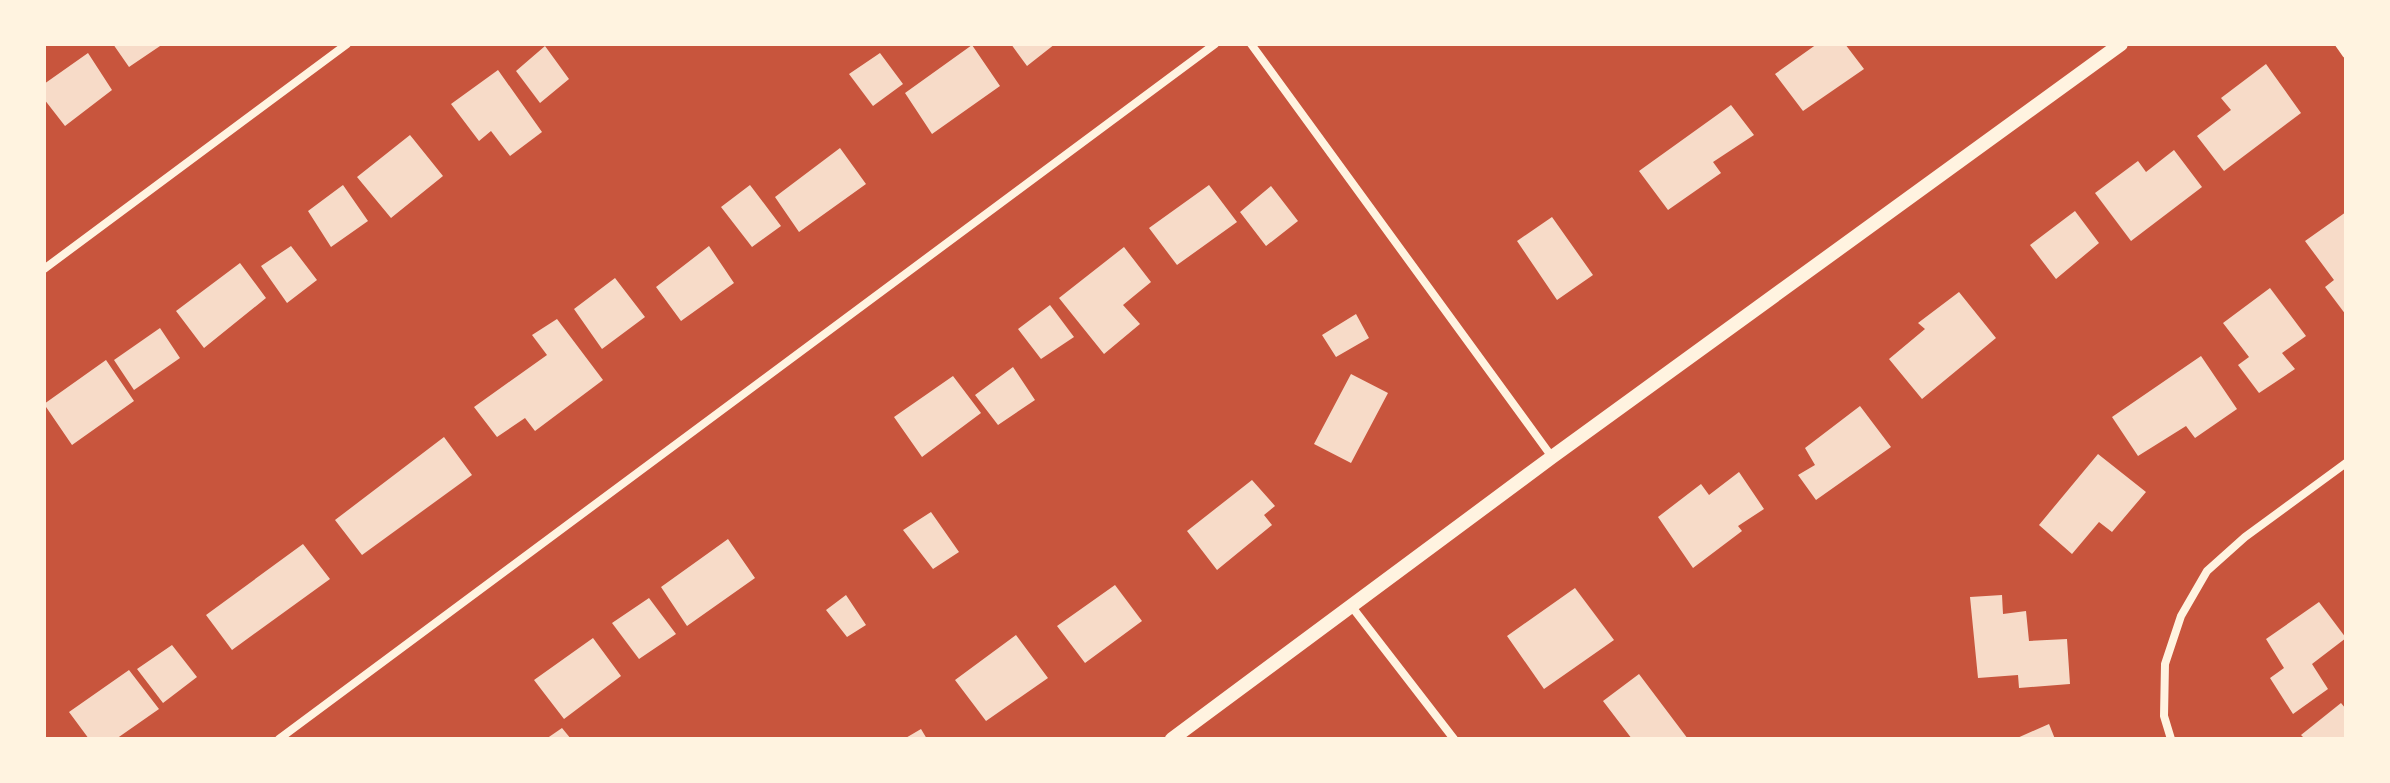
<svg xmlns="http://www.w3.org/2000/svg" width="2390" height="783" font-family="Merriweather,serif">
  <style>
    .building { fill: #f7dbc8 }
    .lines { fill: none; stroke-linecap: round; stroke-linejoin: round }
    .minor { stroke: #fff3e0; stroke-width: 8 }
    .tertiary { stroke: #fff3e0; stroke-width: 14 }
  </style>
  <rect width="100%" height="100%" fill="#c8553d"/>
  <path class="building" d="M113,44H163L129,67Z
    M1011,44H1055L1027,66Z
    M1817,44H1845L1864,69L1803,111L1775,74Z
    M972,45L1000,86L932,134L905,93Z
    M545,46L569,79L540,103L516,71Z
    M88,53L112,90L65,126L44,99V84Z
    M880,53L903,84L873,106L849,74Z
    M2266,64L2301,113L2224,171L2197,136L2231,110L2221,98Z
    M498,70L542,132L510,156L491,131L479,141L451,104Z
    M1731,105L1754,135L1713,162L1721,173L1668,210L1639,171Z
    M410,135L443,176L391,218L357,177Z
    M840,148L866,184L799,232L775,197Z
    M2174,150L2202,187L2131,241L2095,193L2138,161L2146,172Z
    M343,185L368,221L331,247L308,211Z
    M750,185L781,226L752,247L721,207Z
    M1209,185L1237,222L1177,265L1149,228Z
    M1271,186L1298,221L1266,246L1240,212Z
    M2075,211L2099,243L2056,279L2030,245Z
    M2346,212V315L2325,287L2334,280L2305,241Z
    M1552,217L1593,275L1557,300L1517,241Z
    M291,246L317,280L287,303L261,266Z
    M709,246L734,283L681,321L656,287Z
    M1124,247L1151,282L1123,305L1140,324L1104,354L1059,298Z
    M240,263L266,298L204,348L176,311Z
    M615,278L645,317L602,349L574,309Z
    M2270,288L2306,336L2282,353L2295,369L2259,393L2238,365L2249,357L2223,323Z
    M1959,292L1996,338L1922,399L1889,359L1925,329L1918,323Z
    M1050,305L1074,337L1041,359L1018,329Z
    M1356,314L1369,338L1336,357L1322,335Z
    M557,319L603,380L535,431L525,418L497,437L474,407L547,355L532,335Z
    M160,328L180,358L134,390L114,360Z
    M2201,356L2237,409L2195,438L2186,426L2138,456L2112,417Z
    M106,360L134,401L72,445L44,404Z
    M1013,367L1035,400L998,425L975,395Z
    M1351,374L1388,393L1351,463L1314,444Z
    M953,376L981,413L922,457L894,417Z
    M1860,406L1891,447L1816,500L1798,475L1815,465L1805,448Z
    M444,437L472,475L362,555L335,520Z
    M2098,454L2146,492L2112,532L2099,522L2072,554L2039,525Z
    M1739,472L1764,509L1738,526L1742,531L1693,568L1658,517L1701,484L1709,495Z
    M1252,480L1275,506L1264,515L1272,525L1217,570L1187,531Z
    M931,512L959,552L933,569L903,530Z
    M728,539L755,578L687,626L661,587Z
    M303,544L330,579L232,650L206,615Z
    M1115,585L1142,621L1085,663L1057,626Z
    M1575,588L1614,640L1544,689L1507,636Z
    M846,595L866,625L847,637L826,610Z
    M2002,595L2003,614L2026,611L2029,641L2067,639L2070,684L2019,688L2018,675L1978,678L1970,597Z
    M649,598L676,634L639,659L612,623Z
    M2319,602L2346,638L2312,664L2328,689L2293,714L2270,678L2284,668L2266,639Z
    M1016,635L1048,678L986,721L955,680Z
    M593,638L621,676L564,719L534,680Z
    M172,645L197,677L163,703L137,669Z
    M129,670L159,709L116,739H89L69,712Z
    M1639,674L1688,739H1632L1603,701Z
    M2341,703L2346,709V739H2305L2301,735Z
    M2049,724L2055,739H2015Z
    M562,728L571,739H546Z
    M921,729L927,739H904Z"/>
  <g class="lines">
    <path class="minor" d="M1251,44L1552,457
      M2339,44L2346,54
      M44,269L347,44
      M1352,607L1454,739
      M279,739L1215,44
      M2171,739L2164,716L2165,664L2181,616L2207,571L2245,537L2346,463"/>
    <path class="tertiary" d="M1172,739L1552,457L2121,44"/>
  </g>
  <rect width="2390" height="783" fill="none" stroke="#fff3e0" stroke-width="92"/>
</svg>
